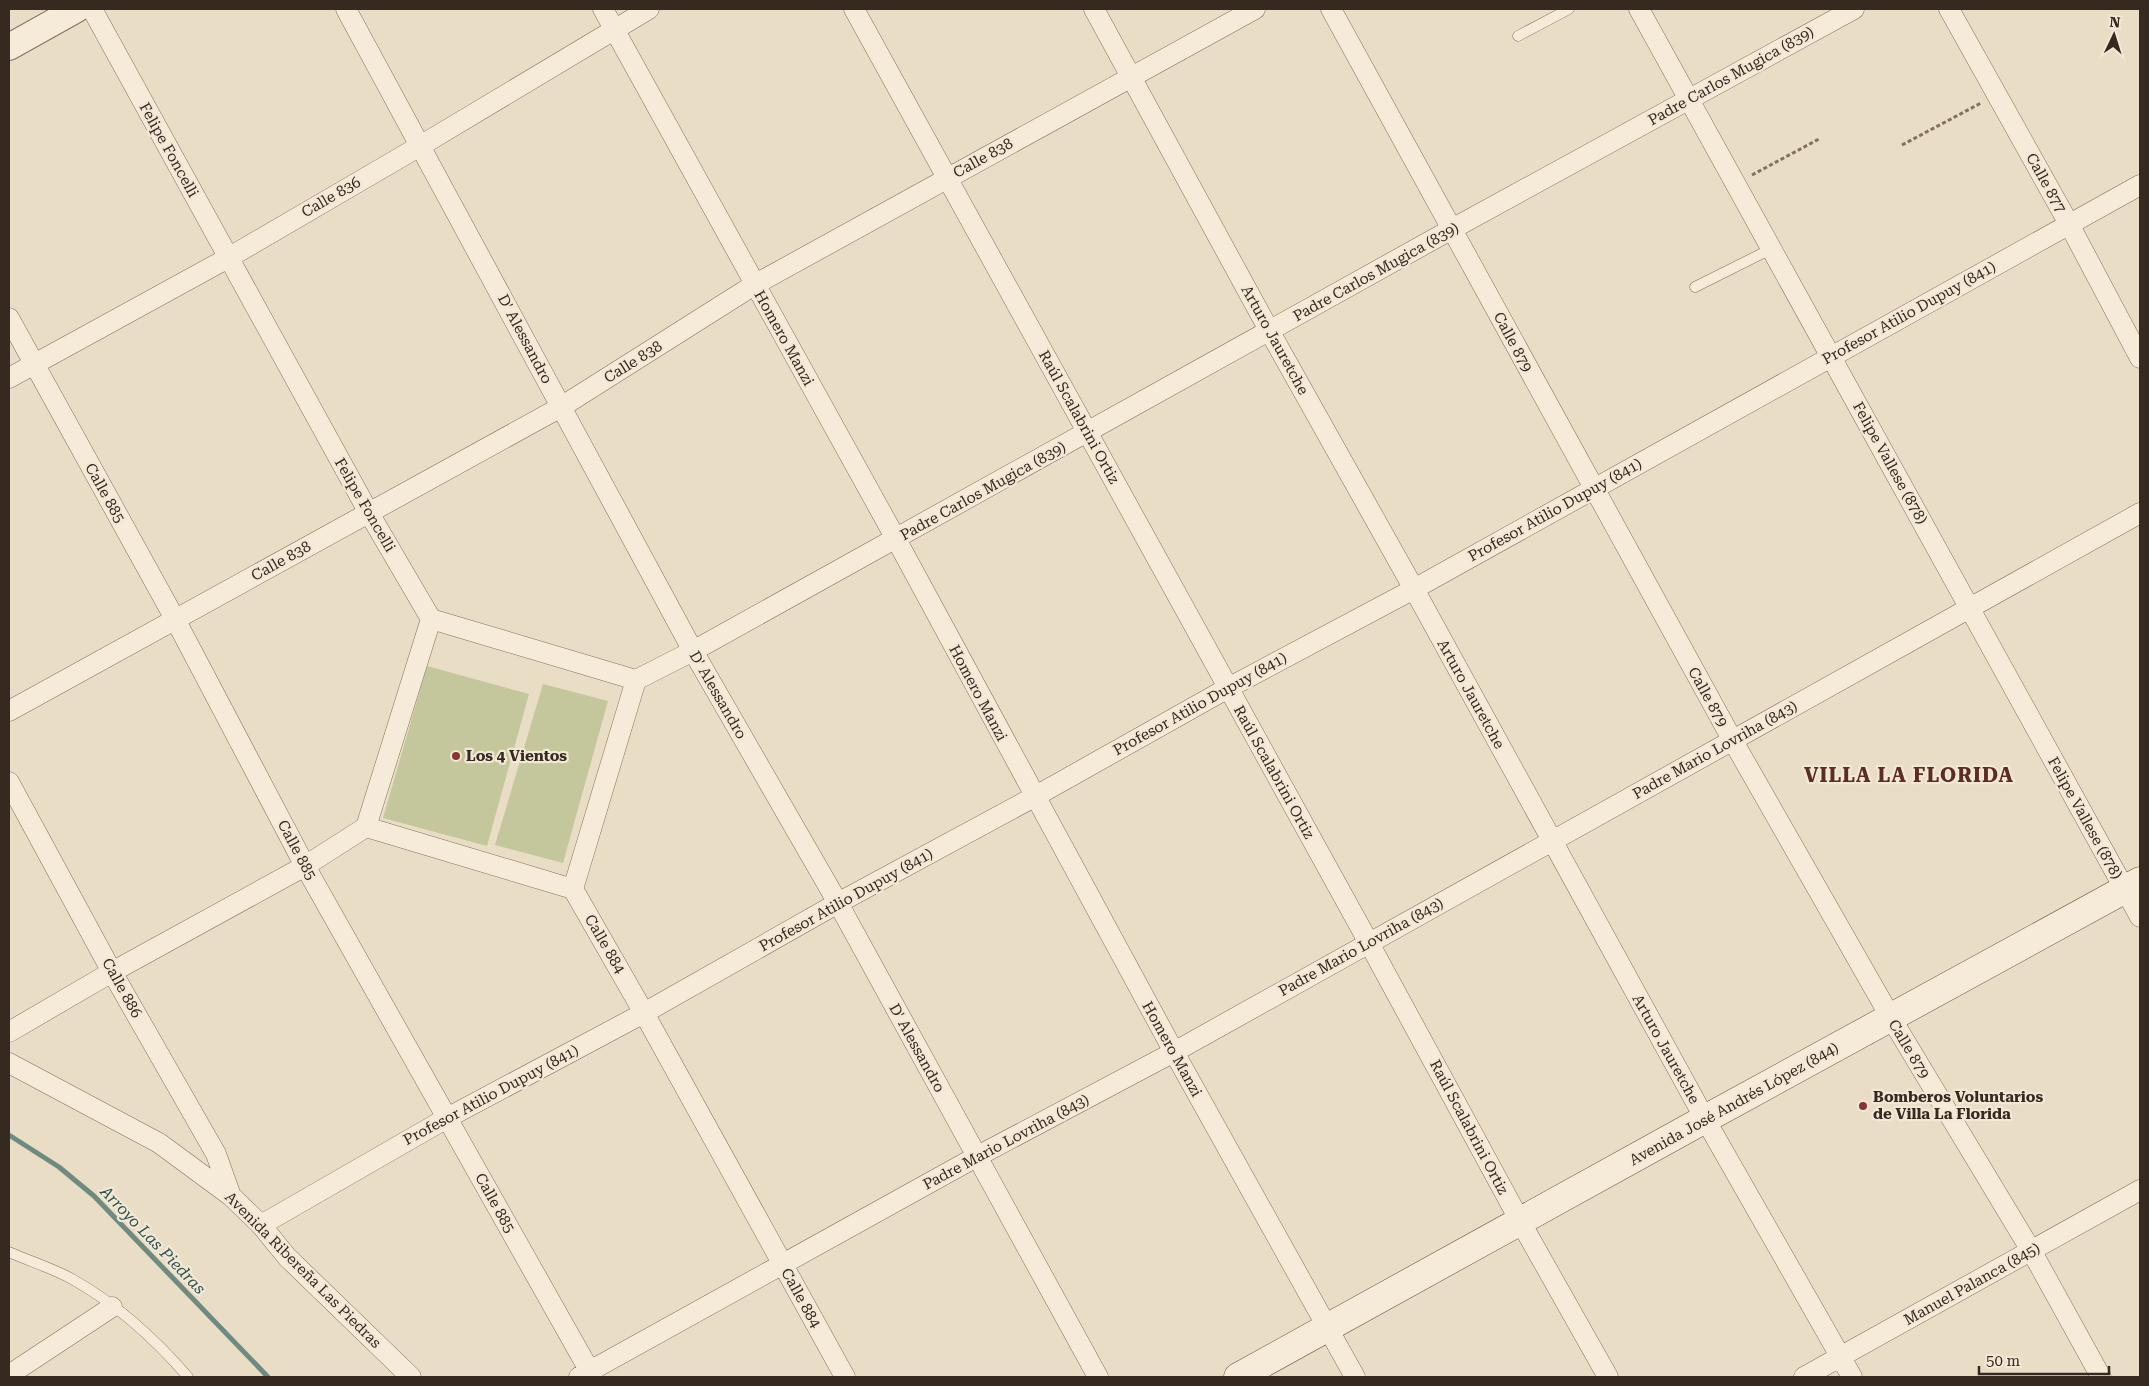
<svg xmlns="http://www.w3.org/2000/svg" width="2149" height="1386" font-family="'Roboto Serif',serif">
  <style>
    .green { fill: #c4c79b }
    .lines { fill: none; stroke-linecap: round; stroke-linejoin: round }
    .stream { stroke: #6e8b82; stroke-width: 5 }
    .service-casing { stroke: #83705d; stroke-width: 11 }
    .minor-casing { stroke: #83705d; stroke-width: 21 }
    .tertiary-casing { stroke: #83705d; stroke-width: 28 }
    .secondary-casing { stroke: #655140; stroke-width: 29 }
    .path { stroke: #83705d; stroke-width: 3; stroke-dasharray: 4 2.5; stroke-linecap: butt }
    .service { stroke: #f5ebd8; stroke-width: 10 }
    .minor { stroke: #f5ebd8; stroke-width: 20 }
    .tertiary { stroke: #f5ebd8; stroke-width: 26 }
    .secondary { stroke: #f5ebd8; stroke-width: 28 }
    .poi-dot { fill: #8c3338; stroke: #f2e8d5; stroke-width: 2 }
    .labels { text-anchor: middle; dominant-baseline: central; stroke-width: 4.5; stroke-linejoin: round; paint-order: stroke }
    .street-label { font-size: 15px; fill: #352920; stroke: #f2e8d5 }
    .poi-label { font-size: 15px; font-weight: bold; fill: #352920; stroke: #f2e8d5; text-anchor: start }
    .water-label { font-size: 16px; font-style: italic; fill: #30534f; stroke: #f2e8d5 }
    .district-label { font-size: 20px; font-weight: bold; letter-spacing: 1px; fill: #5d2c23; stroke: #f2e8d5 }
  </style>
  <rect width="100%" height="100%" fill="#eaddc6"/>
  <path class="green" d="M427,666L529,694L487,846L383,818Z
    M543,684L608,701L563,863L495,845Z"/>
  <g class="lines">
    <path class="stream" d="M9,1135L59,1167L94,1196L268,1377"/>
    <g class="service-casing">
      <path id="service" d="M1518,36L1569,9
        M1695,287L1771,249
        M9,1252C29,1261 52,1268 72,1279C115,1303 156,1340 188,1377"/>
    </g>
    <g class="minor-casing">
      <path id="minor" d="M92,9L369,513L431,619L366,827L573,889
        M346,9L693,651L838,903L1098,1377
        M603,9L896,539L1174,1052L1355,1377
        M854,9L1369,943L1520,1221L1608,1377
        M1094,9L1270,332L1414,589L1705,1119L1852,1377
        M1331,9L1733,741L1891,1018L2032,1252L2101,1377
        M1639,9L2140,917
        M1949,9L2069,224L2140,358
        M9,318L175,619L305,866L593,1377
        M9,378L228,258L420,146L649,9
        M431,619L636,680L573,889L644,1013L845,1377
        M636,680L693,651L1452,229L1854,9
        M9,711L561,407L754,285L1255,9
        M9,782L112,972L216,1154L231,1196
        M9,1032L112,972L305,866L366,827
        M9,1063L159,1143L231,1196L261,1225L287,1257L411,1377
        M261,1225L447,1118L644,1013L838,903L1034,797L1228,688L1414,589L2140,185
        M9,1375L112,1307
        M579,1377L976,1157L1174,1052L2140,513
        M1804,1377L2140,1190"/>
    </g>
    <g class="tertiary-casing">
      <path id="tertiary" d="M9,47L77,9"/>
    </g>
    <g class="secondary-casing">
      <path id="secondary" d="M1238,1377L1705,1119L2140,881"/>
    </g>
    <path class="path" d="M1902,145L1981,103
      M1752,175L1819,139"/>
    <use href="#service" class="service"/>
    <use href="#minor" class="minor"/>
    <use href="#tertiary" class="tertiary"/>
    <use href="#secondary" class="secondary"/>
  </g>
  <g class="poi-dot">
    <circle cx="456" cy="756" r="5"/>
    <circle cx="1863" cy="1106" r="5"/>
  </g>
  <g class="labels">
    <g class="street-label">
      <text transform="translate(1731 76) rotate(-29)">Padre Carlos Mugica (839)</text>
      <text transform="translate(169 150) rotate(61)">Felipe Foncelli</text>
      <text transform="translate(983 158) rotate(-29)">Calle 838</text>
      <text transform="translate(2046 183) rotate(61)">Calle 877</text>
      <text transform="translate(331 197) rotate(-30)">Calle 836</text>
      <text transform="translate(1376 272) rotate(-29)">Padre Carlos Mugica (839)</text>
      <text transform="translate(1909 313) rotate(-29)">Profesor Atilio Dupuy (841)</text>
      <text transform="translate(784 338) rotate(61)">Homero Manzi</text>
      <text transform="translate(525 339) rotate(62)">D' Alessandro</text>
      <text transform="translate(1275 340) rotate(61)">Arturo Jauretche</text>
      <text transform="translate(1513 342) rotate(62)">Calle 879</text>
      <text transform="translate(633 362) rotate(-32)">Calle 838</text>
      <text transform="translate(1079 417) rotate(61)">Raúl Scalabrini Ortiz</text>
      <text transform="translate(1890 463) rotate(61)">Felipe Vallese (878)</text>
      <text transform="translate(983 491) rotate(-29)">Padre Carlos Mugica (839)</text>
      <text transform="translate(105 493) rotate(61)">Calle 885</text>
      <text transform="translate(365 505) rotate(60)">Felipe Foncelli</text>
      <text transform="translate(1555 510) rotate(-29)">Profesor Atilio Dupuy (841)</text>
      <text transform="translate(281 561) rotate(-29)">Calle 838</text>
      <text transform="translate(978 693) rotate(62)">Homero Manzi</text>
      <text transform="translate(1471 694) rotate(61)">Arturo Jauretche</text>
      <text transform="translate(718 695) rotate(60)">D' Alessandro</text>
      <text transform="translate(1708 697) rotate(61)">Calle 879</text>
      <text transform="translate(1200 704) rotate(-29)">Profesor Atilio Dupuy (841)</text>
      <text transform="translate(1715 750) rotate(-29)">Padre Mario Lovriha (843)</text>
      <text transform="translate(1274 772) rotate(61)">Raúl Scalabrini Ortiz</text>
      <text transform="translate(2085 818) rotate(61)">Felipe Vallese (878)</text>
      <text transform="translate(297 850) rotate(62)">Calle 885</text>
      <text transform="translate(846 900) rotate(-29)">Profesor Atilio Dupuy (841)</text>
      <text transform="translate(605 944) rotate(60)">Calle 884</text>
      <text transform="translate(1361 947) rotate(-29)">Padre Mario Lovriha (843)</text>
      <text transform="translate(122 988) rotate(61)">Calle 886</text>
      <text transform="translate(917 1048) rotate(61)">D' Alessandro</text>
      <text transform="translate(1172 1049) rotate(61)">Homero Manzi</text>
      <text transform="translate(1666 1049) rotate(61)">Arturo Jauretche</text>
      <text transform="translate(1909 1049) rotate(59)">Calle 879</text>
      <text transform="translate(491 1095) rotate(-28)">Profesor Atilio Dupuy (841)</text>
      <text transform="translate(1734 1104) rotate(-29)">Avenida José Andrés López (844)</text>
      <text transform="translate(1469 1127) rotate(62)">Raúl Scalabrini Ortiz</text>
      <text transform="translate(1006 1142) rotate(-28)">Padre Mario Lovriha (843)</text>
      <text transform="translate(495 1203) rotate(61)">Calle 885</text>
      <text transform="translate(303 1270) rotate(45)">Avenida Ribereña Las Piedras</text>
      <text transform="translate(1972 1284) rotate(-29)">Manuel Palanca (845)</text>
      <text transform="translate(801 1298) rotate(61)">Calle 884</text>
    </g>
    <g class="poi-label">
      <text x="466" y="756">Los 4 Vientos</text>
      <text x="1873" y="1097">Bomberos Voluntarios<tspan x="1873" dy="17">de Villa La Florida</tspan></text>
    </g>
    <g class="water-label">
      <text transform="translate(153 1240) rotate(46)">Arroyo Las Piedras</text>
    </g>
    <g class="district-label">
      <text x="1909" y="775">VILLA LA FLORIDA</text>
    </g>
  </g>
  <rect width="2149" height="1386" fill="none" stroke="#352920" stroke-width="20"/>
  <g transform="translate(2114 35) rotate(4)" stroke="#f2e8d5" stroke-width="4" paint-order="stroke">
  <path d="M0-4L9 19L0 12L-9 19Z" fill="#352920"/>
  <text y="-8" font-size="14" font-weight="bold" text-anchor="middle" fill="#352920">N</text>
  </g>
  <path d="M1979 1366v8h130v-8" fill="none" stroke="#352920" stroke-width="2.5"/>
  <text x="1986" y="1366" font-size="15" fill="#352920" stroke="#f2e8d5" stroke-width="4" paint-order="stroke">50 m</text>
</svg>
